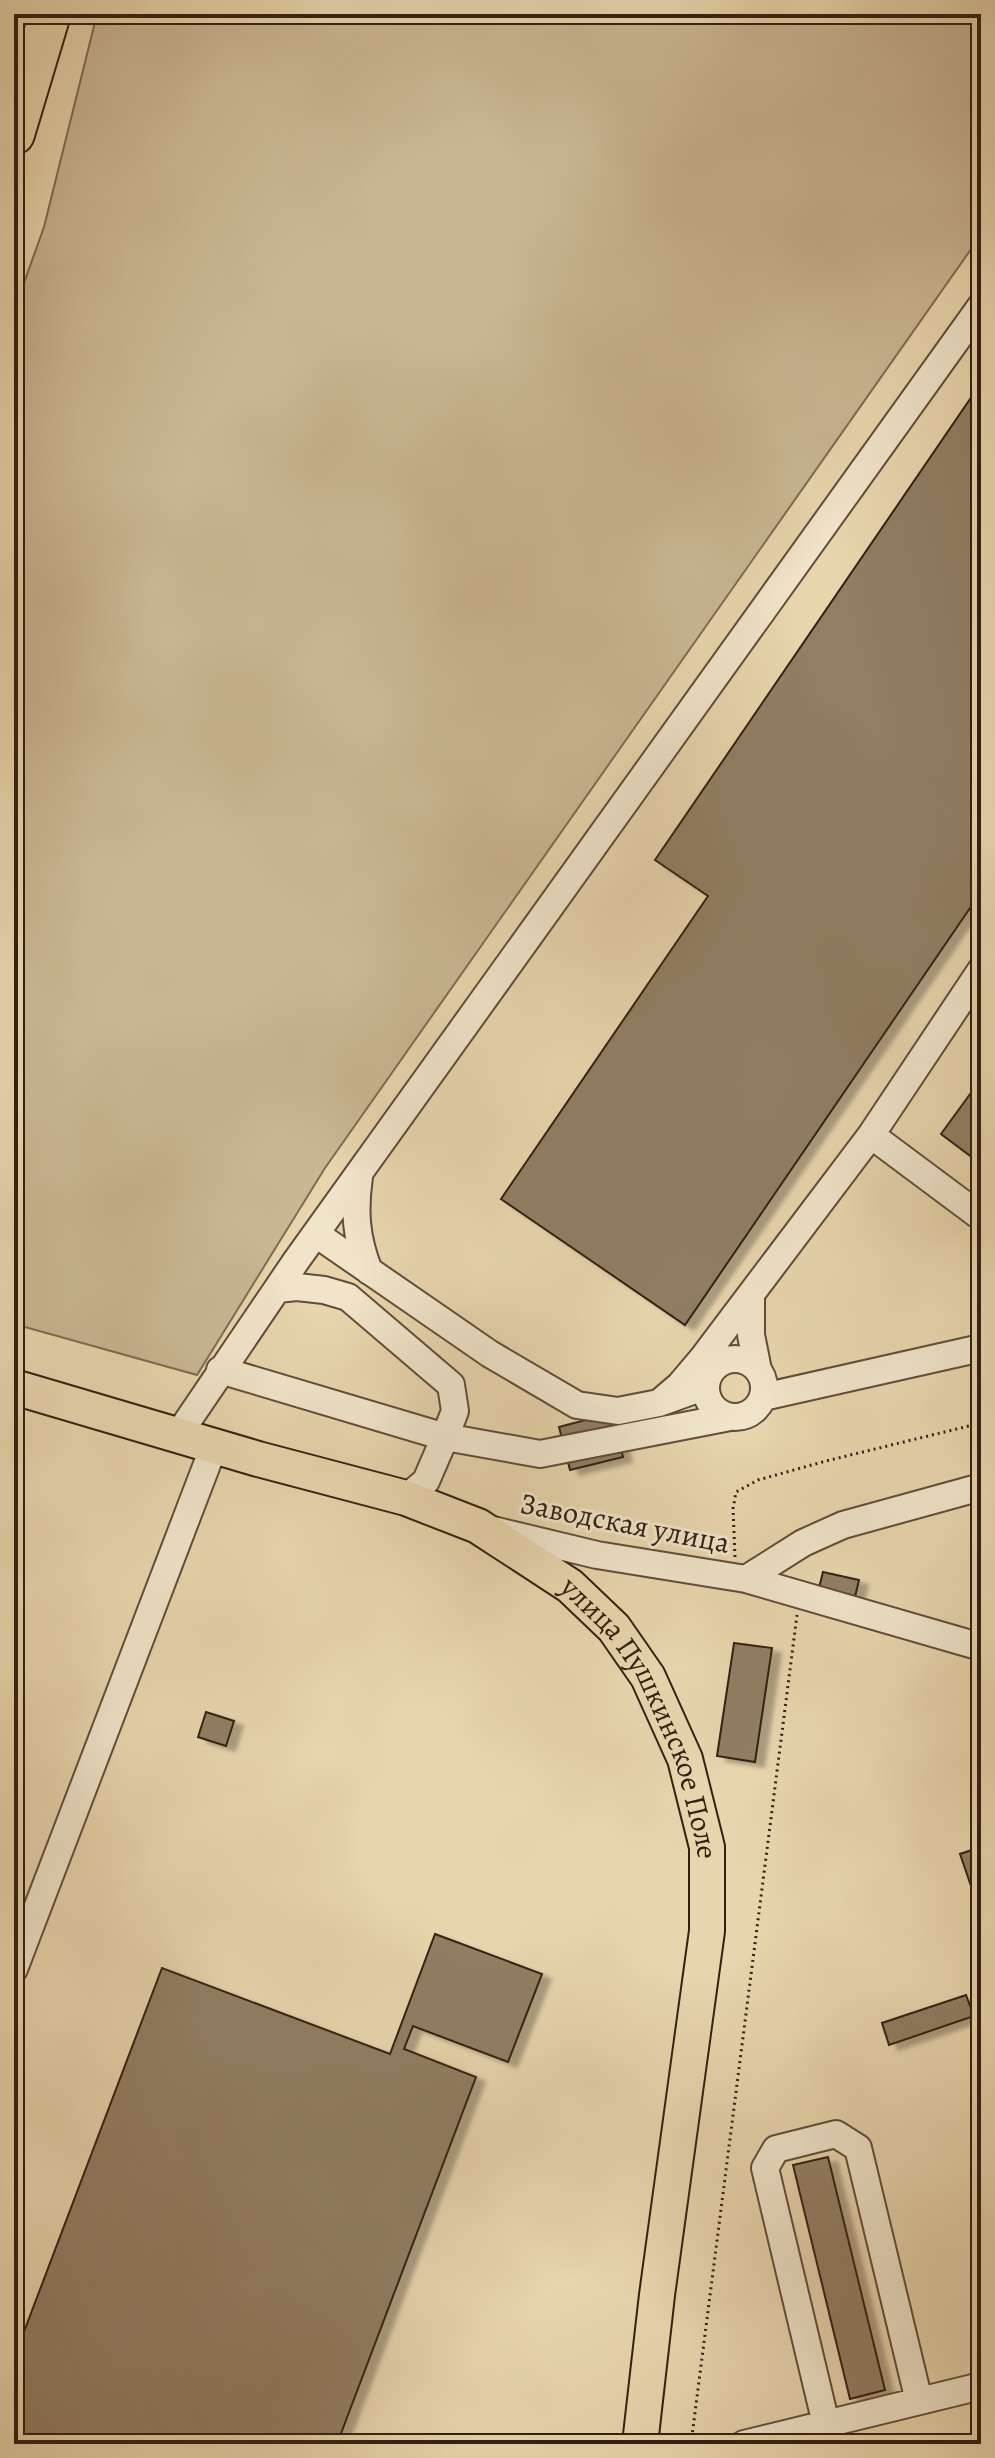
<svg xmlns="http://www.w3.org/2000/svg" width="995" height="2458" font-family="Alegreya,serif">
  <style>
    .green { fill: #c9b693; stroke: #7e6b52; stroke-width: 2 }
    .building { fill: #917e63; stroke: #322012; stroke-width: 2; filter: url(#shadow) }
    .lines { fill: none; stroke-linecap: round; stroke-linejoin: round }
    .minor-casing { stroke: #604d39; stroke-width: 30 }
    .major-casing { stroke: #322012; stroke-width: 38 }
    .highway-casing { stroke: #322012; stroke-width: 44 }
    .path { stroke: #322012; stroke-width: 3; stroke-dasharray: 2 4; stroke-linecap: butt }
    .minor { stroke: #f0e4ca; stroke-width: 26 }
    .major { stroke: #e8d5ad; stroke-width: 34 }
    .highway { stroke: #e8d5ad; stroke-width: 40 }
    .labels { text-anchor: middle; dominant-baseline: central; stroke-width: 6; stroke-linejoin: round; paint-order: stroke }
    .street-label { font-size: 30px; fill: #322012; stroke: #f0e4ca }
  </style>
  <defs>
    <filter id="shadow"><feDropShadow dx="9" dy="5" stdDeviation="2" flood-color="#0004"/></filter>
  </defs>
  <rect width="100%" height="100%" fill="#e8d5ad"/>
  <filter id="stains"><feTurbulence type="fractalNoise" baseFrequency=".0025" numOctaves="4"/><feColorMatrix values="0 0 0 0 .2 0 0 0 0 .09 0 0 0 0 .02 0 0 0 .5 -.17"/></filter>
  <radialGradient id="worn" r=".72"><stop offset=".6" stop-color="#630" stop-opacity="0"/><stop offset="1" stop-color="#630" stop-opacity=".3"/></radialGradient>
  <path class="green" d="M97,14H981V235L325,1168L197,1375L14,1324V311L44,227Z"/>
  <path class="building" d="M981,383V892L685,1325L501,1199L708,896L655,860Z
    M981,1079V1164L941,1134Z
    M612,1413L623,1457L570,1470L559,1427Z
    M823,1572L859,1580L855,1597L819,1588Z
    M734,1643L772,1648L755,1762L717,1756Z
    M206,1712L234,1721L226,1746L198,1737Z
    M981,1847V1915L960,1854Z
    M435,1934L542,1974L508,2062L413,2026L404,2049L476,2077L337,2444H14V2358L162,1968L390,2054Z
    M966,1995L974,2016L889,2045L882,2023Z
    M828,2157L885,2390L850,2399L793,2165Z"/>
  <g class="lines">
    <g class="minor-casing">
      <path id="minor" d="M871,1135L981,1217
        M359,1177C354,1212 356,1238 369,1271
        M316,1234L490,1354L577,1405L618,1411L659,1403L706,1386
        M277,1289L297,1287L324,1290L348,1297L451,1385L455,1411L445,1437L426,1481L406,1498
        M751,1295V1335L758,1370
        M706 1388a29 29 0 1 1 58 0a29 29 0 1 1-58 0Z
        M220,1370L445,1437L540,1454L730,1417
        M763,1397L981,1348
        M659,1403L680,1385L702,1359L871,1135L981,970
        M178,1435L296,1261L981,306
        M493,1530L597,1555L746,1579L803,1543L843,1525L981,1487
        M746,1579L981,1647
        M14,1969L214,1446
        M826,2424L765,2168L776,2149L836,2134L858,2148L919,2401
        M744,2444L981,2386"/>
    </g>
    <g class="major-casing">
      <g id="major">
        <path id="s1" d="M14,1387L258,1459L406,1498L478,1526L570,1586L614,1628L648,1677L685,1759L707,1847V1931L657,2295L640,2444"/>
      </g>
    </g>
    <g class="highway-casing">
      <path id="highway" d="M14,134L50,14"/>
    </g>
    <path class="path" d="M735,1557L733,1509L736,1492L758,1480L826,1461L981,1423
      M691,2444L797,1615"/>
    <use href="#minor" class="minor"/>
    <use href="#major" class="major"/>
    <use href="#highway" class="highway"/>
  </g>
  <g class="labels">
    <g class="street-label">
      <text transform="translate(625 1523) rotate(11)">Заводская улица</text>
      <text stroke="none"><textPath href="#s1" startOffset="748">улица Пушкинское Поле</textPath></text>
    </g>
  </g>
  <rect width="995" height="2458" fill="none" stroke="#e8d5ad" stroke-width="48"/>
  <rect x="16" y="16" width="963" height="2426" fill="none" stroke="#322012" stroke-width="4"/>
  <rect x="24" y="24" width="947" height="2410" fill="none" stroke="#322012" stroke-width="2"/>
  <rect width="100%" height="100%" filter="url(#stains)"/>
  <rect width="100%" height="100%" fill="url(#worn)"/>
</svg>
